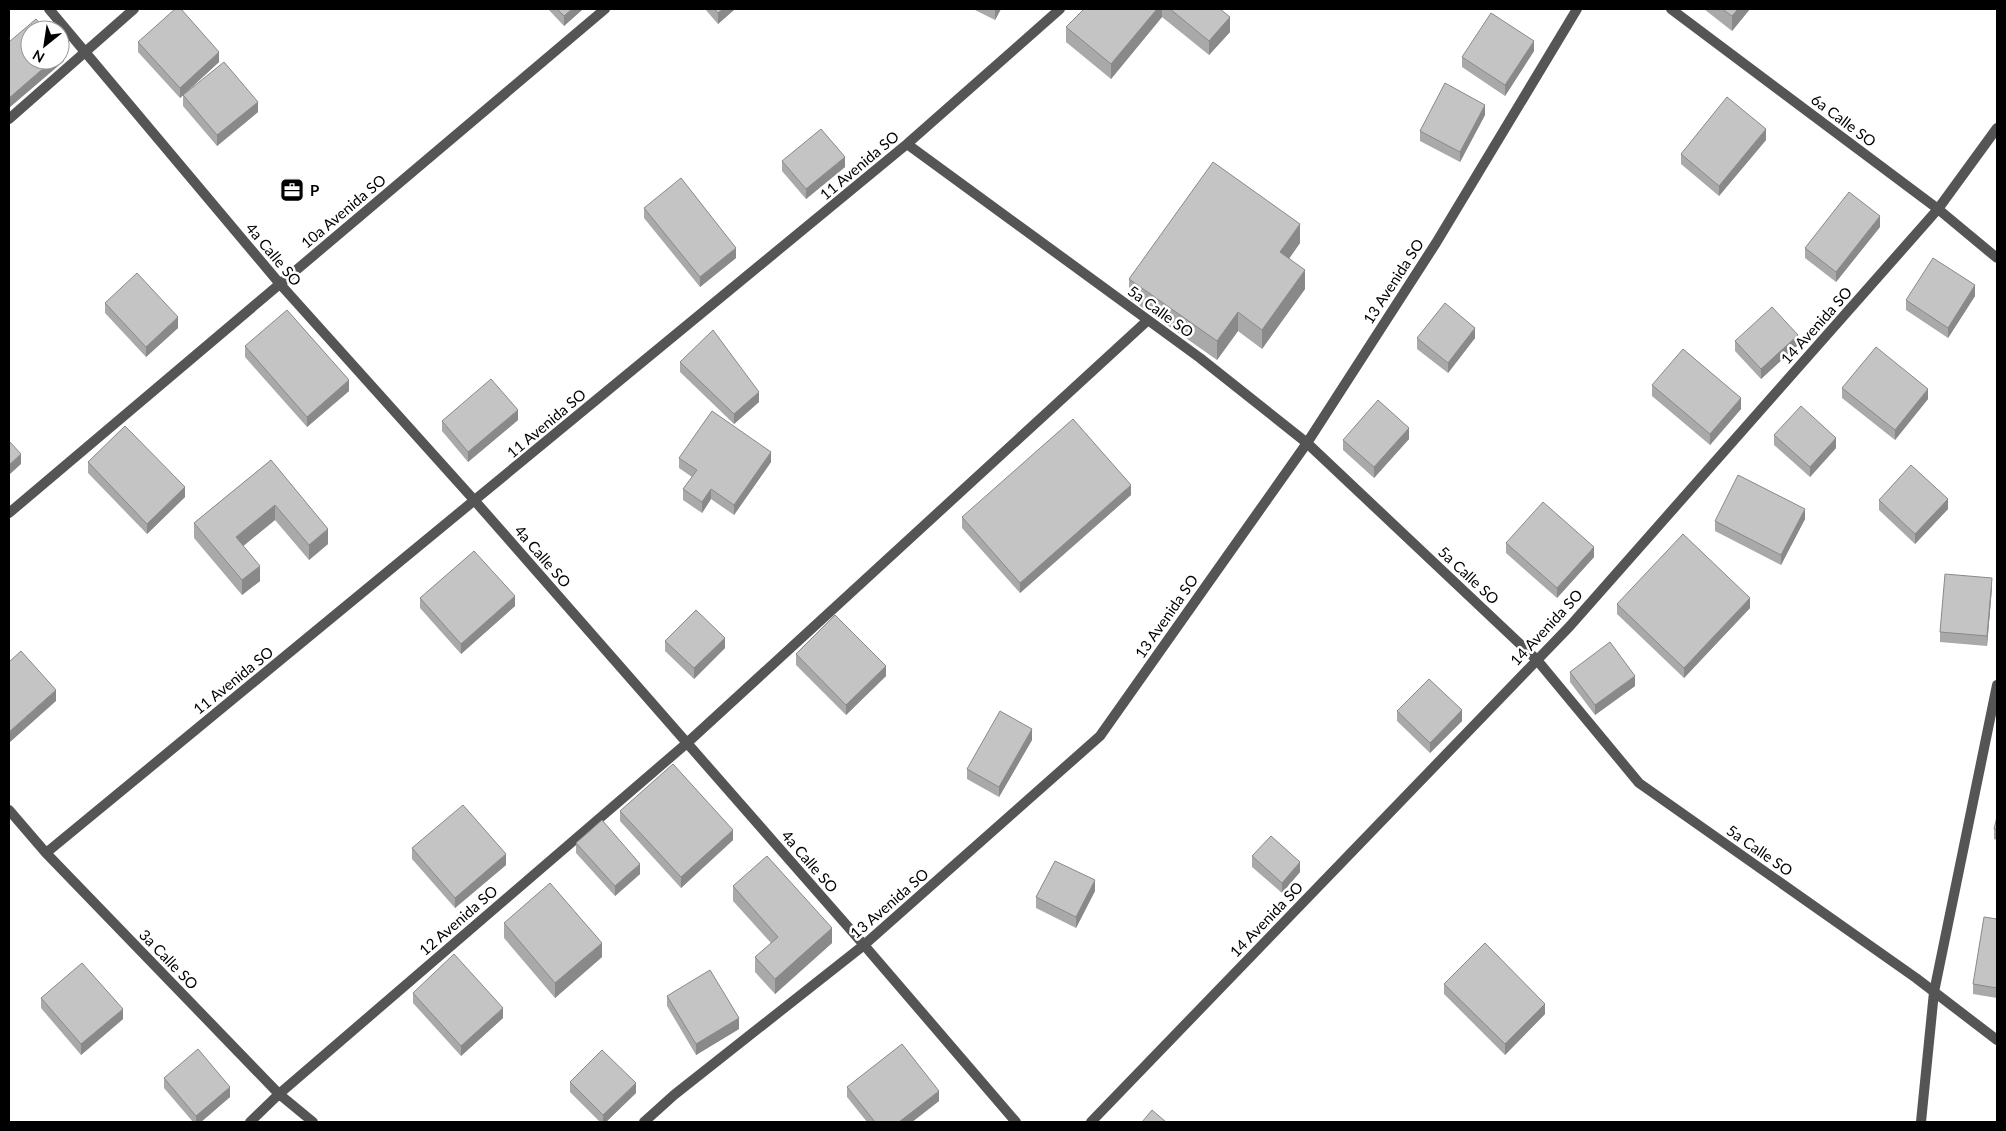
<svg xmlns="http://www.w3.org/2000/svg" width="2006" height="1131" font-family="Lato,sans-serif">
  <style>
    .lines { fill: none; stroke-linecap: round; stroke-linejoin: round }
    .minor { stroke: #555; stroke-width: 10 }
    .wall { fill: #a9a9a9 }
    .shaded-wall { fill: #898989 }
    .building { fill: #c4c4c4; stroke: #898989 }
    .labels { text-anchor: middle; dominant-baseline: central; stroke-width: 5; stroke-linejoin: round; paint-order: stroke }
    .street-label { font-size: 15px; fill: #000; stroke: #fff }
    .poi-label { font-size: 15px; font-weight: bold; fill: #000; stroke: #fff; text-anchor: start }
  </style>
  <rect width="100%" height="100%" fill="#fff"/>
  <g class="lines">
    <path class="minor" d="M49,9L280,284L475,501L864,945L1016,1122
      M1671,9L1938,209L1997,258
      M9,119L134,9
      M907,144L1200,358L1307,443L1537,660L1639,783L1916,978L1997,1040
      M9,513L605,9
      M9,810L46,853L279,1094L313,1122
      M46,853L907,144L1060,9
      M250,1122L279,1094L687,743L1148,320
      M644,1122L674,1095L864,945L1100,736L1307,443L1436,243L1577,9
      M1091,1122L1570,626L1938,209L1997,128
      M1921,1122L1934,992L1997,685"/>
  </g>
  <path class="wall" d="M548,9H583L564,26Z
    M705,9H735L718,24Z
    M973,9H1001L995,20Z
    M1084,9H1220L1230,32L1209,55L1162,17L1111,79L1066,42V27Z
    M1704,9H1750L1732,31Z
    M138,42L219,62L180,98L138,52Z
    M1534,51L1505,96L1462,67V57Z
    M183,95L258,112L217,146L183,106Z
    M1485,115L1460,162L1420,141V131Z
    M1766,140L1719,196L1681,164V154Z
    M782,161L845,167L806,199L782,171Z
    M644,208L736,258L700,287L644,218Z
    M1880,227L1836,282L1805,258V248Z
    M1300,243L1289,259L1305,289L1262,349L1238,331L1217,360L1129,298V279Z
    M1975,296L1948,338L1906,310V300Z
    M105,303L178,328L146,357L105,313Z
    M1417,338H1475L1448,373L1417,349Z
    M1735,341L1798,345L1761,379L1735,351Z
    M245,346L349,391L307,427L245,357Z
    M680,362L759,402L734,424L680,372Z
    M1652,385L1741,409L1710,445L1652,396Z
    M1842,388L1928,399L1895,440L1842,398Z
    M518,420L468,462L442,431V421Z
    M1774,435L1836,448L1810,477L1774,445Z
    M1409,439L1374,478L1343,450V440Z
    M679,458L771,462L734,515L711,499L702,513L683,500V489L692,477L679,468Z
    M271,460L328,544L309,560L275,520L243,546L260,581L242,595L194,538V523Z
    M88,462L185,497L147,534L88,473Z
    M1131,495L1020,593L962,528V517Z
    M1879,500L1948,509L1915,544L1879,510Z
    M1805,519L1781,565L1715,531V521Z
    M1506,543L1594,557L1557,598L1506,553Z
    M1992,588L1987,646L1940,642V632Z
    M420,598L515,606L461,654L420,608Z
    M1617,604L1750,608L1684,678L1617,614Z
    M665,641L725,648L694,679L665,651Z
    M796,654L886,676L846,715L796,665Z
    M1570,672L1635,686L1595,715L1570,682Z
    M1397,711L1462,721L1430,753L1397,721Z
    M1032,740L999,797L967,779V769Z
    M620,811L733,840L681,888L620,821Z
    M1997,817V840L1994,839V829Z
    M576,843L640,874L615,896L576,853Z
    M412,848L506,865L455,908L412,859Z
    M1252,856L1300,872L1282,893L1252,867Z
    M733,886L832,943L775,994L755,972V957L771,943L733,901Z
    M1095,891L1076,928L1036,908V897Z
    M1997,919V998L1973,994V984Z
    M504,923L602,957L555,998L504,938Z
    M1444,984L1545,1014L1505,1055L1444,994Z
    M413,993L503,1018L461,1056L413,1003Z
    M667,996L739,1029L696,1055L667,1006Z
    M41,998L123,1019L81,1055L41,1008Z
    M164,1078L230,1097L201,1122H193L164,1088Z
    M570,1082L636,1093L606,1122H600L570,1092Z
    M847,1087L939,1101L912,1122H867L847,1097Z"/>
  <path class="shaded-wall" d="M572,9H583L564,26V16Z
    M723,9H735L718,24V13Z
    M996,9H1001L995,20V10Z
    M1157,9H1162V17L1111,79V64Z
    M1738,9H1750L1732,31V16Z
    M1230,17V32L1209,55V41Z
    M1534,41V51L1505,96V85Z
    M64,51V61L9,108V98L53,60H60V54Z
    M219,52V62L180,98V88Z
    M258,102V112L217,146V135Z
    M1485,105V115L1460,162V152Z
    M1766,129V140L1719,196V186Z
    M845,157V167L806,199V189Z
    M1880,216V227L1836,282V272Z
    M1300,224V243L1280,271V252Z
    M736,248V258L700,287V277Z
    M1305,270V289L1262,349V330Z
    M1975,285V296L1948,338V328Z
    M1238,312V331L1217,360V341Z
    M178,317V328L146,357V347Z
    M1475,328V338L1448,373V363Z
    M1798,335V345L1761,379V369Z
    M349,380V391L307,427V417Z
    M1928,389V399L1895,440V430Z
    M759,392V402L734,424V414Z
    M1741,398V409L1710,445V434Z
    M518,410V420L468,462V452Z
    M1409,428V439L1374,478V467Z
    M1836,438V448L1810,477V467Z
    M771,452V462L734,515V505Z
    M21,454V464L9,475V465Z
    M1131,485V495L1020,593V583Z
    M185,487V497L147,534V524Z
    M711,489V499L702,513V502Z
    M1948,499V509L1915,544V534Z
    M275,505V520L236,552V537Z
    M1805,509V519L1781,565V555Z
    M328,529V544L309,560V545Z
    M1594,547V557L1557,598V588Z
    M260,566V581L242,595V580Z
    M1992,578V588L1987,646V636Z
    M515,596V606L461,654V644Z
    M1750,598V608L1684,678V668Z
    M725,638V648L694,679V668Z
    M886,666V676L846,715V705Z
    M1635,676V686L1595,715V705Z
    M56,690V701L9,743V732Z
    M1462,710V721L1430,753V743Z
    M1032,729V740L999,797V787Z
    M733,830V840L681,888V877Z
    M506,854V865L455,908V898Z
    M1300,862V872L1282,893V883Z
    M640,864V874L615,896V886Z
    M1095,880V891L1076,928V917Z
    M832,928V943L775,994V979Z
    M602,943V957L555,998V983Z
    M1545,1004V1014L1505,1055V1044Z
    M503,1008V1018L461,1056V1046Z
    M123,1009V1019L81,1055V1044Z
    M739,1018V1029L696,1055V1044Z
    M636,1083V1093L606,1122H603V1115Z
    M230,1087V1097L201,1122H196V1116Z
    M939,1091V1101L912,1122H899Z"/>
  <path class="building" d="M175,9H181L219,52L180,88L138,42Z
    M557,9H572L564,16Z
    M714,9H723L718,13Z
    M1084,9H1157L1111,64L1066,27Z
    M1170,9H1220L1230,17L1209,41Z
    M1722,9H1738L1732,16Z
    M1491,13L1534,41L1505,85L1462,57Z
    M36,19L46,30H30V60H53L9,98V42Z
    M60,46L64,51L60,54Z
    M224,62L258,102L217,135L183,95Z
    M1445,83L1485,105L1460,152L1420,131Z
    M1727,97L1766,129L1719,186L1681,154Z
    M821,129L845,157L806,189L782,161Z
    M1213,162L1300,224L1280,252L1305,270L1262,330L1238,312L1217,341L1129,279Z
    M681,178L736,248L700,277L644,208Z
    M1849,192L1880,216L1836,272L1805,248Z
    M1933,258L1975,285L1948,328L1906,300Z
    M137,273L178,317L146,347L105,303Z
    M1445,303L1475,328L1448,363L1417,338Z
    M1772,307L1798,335L1761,369L1735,341Z
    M287,310L349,380L307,417L245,346Z
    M713,330L759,392L734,414L680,362Z
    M1876,347L1928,389L1895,430L1842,388Z
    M1683,349L1741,398L1710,434L1652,385Z
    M491,379L518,410L468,452L442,421Z
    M1378,400L1409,428L1374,467L1343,440Z
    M1801,406L1836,438L1810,467L1774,435Z
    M712,411L771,452L734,505L711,489L702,502L683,489L697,470L679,458Z
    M1073,419L1131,485L1020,583L962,517Z
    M125,426L185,487L147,524L88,462Z
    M9,441L21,454L9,465Z
    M271,460L328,529L309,545L275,505L236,537L260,566L242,580L194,523Z
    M1911,465L1948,499L1915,534L1879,500Z
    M1738,475L1805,509L1781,555L1715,521Z
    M1543,502L1594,547L1557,588L1506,543Z
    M1683,534L1750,598L1684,668L1617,604Z
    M474,551L515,596L461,644L420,598Z
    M1945,574L1992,578L1987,636L1940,632Z
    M696,610L725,638L694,668L665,641Z
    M835,615L886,666L846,705L796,654Z
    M1610,642L1635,676L1595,705L1570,672Z
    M21,651L56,690L9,732V662Z
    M1429,679L1462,710L1430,743L1397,711Z
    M1000,711L1032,729L999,787L967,769Z
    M673,764L733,830L681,877L620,811Z
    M463,805L506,854L455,898L412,848Z
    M1997,817V830L1994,829Z
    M602,820L640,864L615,886L576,843Z
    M1271,836L1300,862L1282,883L1252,856Z
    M767,856L832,928L775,979L755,957L778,937L733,886Z
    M1055,861L1095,880L1076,917L1036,897Z
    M550,883L602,943L555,983L504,923Z
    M1984,917L1997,919V988L1973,984Z
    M1485,943L1545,1004L1505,1044L1444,984Z
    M454,954L503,1008L461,1046L413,993Z
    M82,963L123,1009L81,1044L41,998Z
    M710,970L739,1018L696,1044L667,996Z
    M902,1044L939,1091L899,1122H875L847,1087Z
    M198,1049L230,1087L196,1116L164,1078Z
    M602,1050L636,1083L603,1115L570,1082Z
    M1152,1110L1166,1122H1142Z"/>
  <defs>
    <g id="office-square" transform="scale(1.25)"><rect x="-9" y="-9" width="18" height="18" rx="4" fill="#000" stroke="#fff"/><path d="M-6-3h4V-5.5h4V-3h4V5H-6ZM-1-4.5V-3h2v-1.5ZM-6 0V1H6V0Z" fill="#fff"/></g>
  </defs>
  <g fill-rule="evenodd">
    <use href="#office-square" x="292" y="190"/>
  </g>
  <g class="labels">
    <g class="street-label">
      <text transform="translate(1844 120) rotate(37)">6a Calle SO</text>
      <text transform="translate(859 165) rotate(-40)">11 Avenida SO</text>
      <text transform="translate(343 211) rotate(-40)">10a Avenida SO</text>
      <text transform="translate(274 254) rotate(50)">4a Calle SO</text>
      <text transform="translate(1393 281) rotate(-57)">13 Avenida SO</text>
      <text transform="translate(1161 311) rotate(36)">5a Calle SO</text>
      <text transform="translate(1816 325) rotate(-48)">14 Avenida SO</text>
      <text transform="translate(546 423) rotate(-40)">11 Avenida SO</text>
      <text transform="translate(543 556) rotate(49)">4a Calle SO</text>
      <text transform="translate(1469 575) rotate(43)">5a Calle SO</text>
      <text transform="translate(1166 616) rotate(-55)">13 Avenida SO</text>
      <text transform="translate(1546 627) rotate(-47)">14 Avenida SO</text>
      <text transform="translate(233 680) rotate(-39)">11 Avenida SO</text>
      <text transform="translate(1760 850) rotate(35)">5a Calle SO</text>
      <text transform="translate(810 861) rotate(49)">4a Calle SO</text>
      <text transform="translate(889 903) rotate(-41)">13 Avenida SO</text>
      <text transform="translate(1266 919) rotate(-46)">14 Avenida SO</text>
      <text transform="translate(458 920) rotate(-41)">12 Avenida SO</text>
      <text transform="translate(169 959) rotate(46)">3a Calle SO</text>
    </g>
    <g class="poi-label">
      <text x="310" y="190">P</text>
    </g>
  </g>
  <rect width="2006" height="1131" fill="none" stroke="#000000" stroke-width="20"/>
  <g transform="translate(45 45) rotate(210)"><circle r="24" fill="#ffffff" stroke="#999999"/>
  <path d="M0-4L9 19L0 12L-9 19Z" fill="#000000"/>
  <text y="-8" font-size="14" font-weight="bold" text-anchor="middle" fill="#000000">N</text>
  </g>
</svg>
